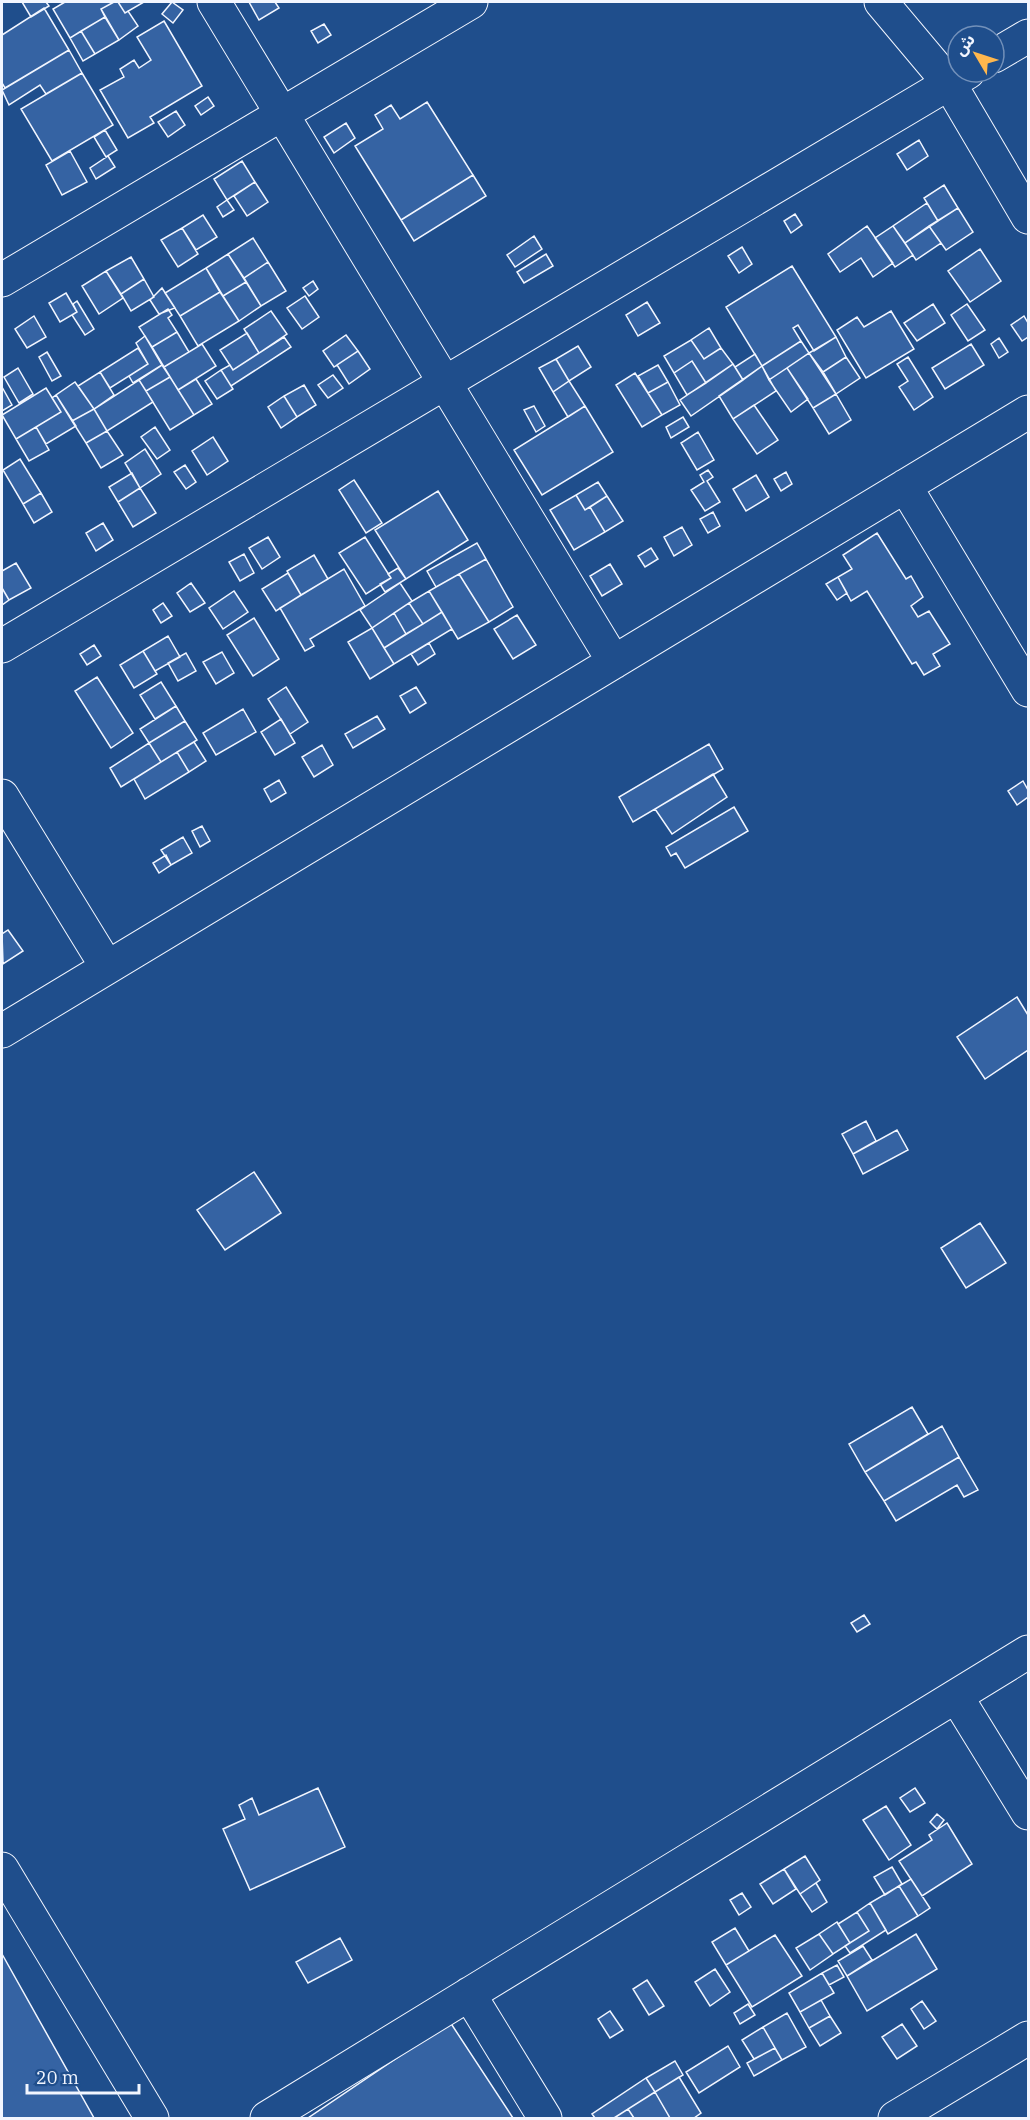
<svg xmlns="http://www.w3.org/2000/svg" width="1030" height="2120" font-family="'IBM Plex Serif','Noto Sans Arabic',serif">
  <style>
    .building { fill: #3563a3; stroke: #f2f6ff; stroke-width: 1.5 }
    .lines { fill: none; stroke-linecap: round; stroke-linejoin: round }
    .street-casing { stroke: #f2f6ff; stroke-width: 35 }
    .street { stroke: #1f4e8c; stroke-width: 33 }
  </style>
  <rect width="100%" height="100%" fill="#1f4e8c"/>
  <path class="building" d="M22,2H46L49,6L31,17Z
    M65,2H114L101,9L105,17L70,38L53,9Z
    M114,2H118L125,13L128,11L138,26L119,40L101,9Z
    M118,2H144L125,13Z
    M172,2L183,10L173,23L162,14Z
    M249,2H275L279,8L259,20Z
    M44,8L69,50L5,88L2,83V35Z
    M105,17L119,40L95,54L81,31Z
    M164,21L202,86L150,117L154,123L128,138L100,90L124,77L120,69L134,60L139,68L151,60L137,37Z
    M324,24L331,35L318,43L311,31Z
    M81,31L95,54L83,61L70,38Z
    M69,50L82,73L46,94L40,85L9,105L2,90Z
    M82,73L113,125L52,161L21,109Z
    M208,97L214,106L201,115L195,106Z
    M427,102L473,175L401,220L355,146L383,129L375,115L391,105L400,119Z
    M176,111L185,125L168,137L158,122Z
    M346,123L355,138L334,153L324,137Z
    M105,130L117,150L106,157L94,137Z
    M919,140L928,156L907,170L897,154Z
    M70,151L87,182L62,195L46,165Z
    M108,156L115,167L96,179L90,168Z
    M242,161L255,182L227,200L214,179Z
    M473,175L486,196L414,241L401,220Z
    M255,182L268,202L247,216L234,196Z
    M944,185L958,208L938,221L924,198Z
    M227,200L234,210L223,217L217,207Z
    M927,203L938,221L905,243L893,226Z
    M958,208L973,232L946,250L929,226Z
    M795,214L802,225L791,233L784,221Z
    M203,215L217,237L196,250L182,228Z
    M867,226L893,263L873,277L861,258L840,272L828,254Z
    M893,226L913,255L895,267L875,238Z
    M929,226L941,243L916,260L905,243Z
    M182,228L198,254L178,267L161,240Z
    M534,236L542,249L515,267L507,255Z
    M253,238L268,262L244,278L228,254Z
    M742,247L752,264L739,273L728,256Z
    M980,249L1001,281L970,302L948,271Z
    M228,254L246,282L223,296L206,268Z
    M546,254L553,266L524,283L517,272Z
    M131,257L144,279L121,294L106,271Z
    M268,262L286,291L261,306L244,278Z
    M792,266L836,337L814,351L798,325L793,328L801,341L762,366L726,307Z
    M206,268L220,292L180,316L165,293Z
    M106,271L123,298L99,314L82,286Z
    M144,279L154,297L131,311L121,294Z
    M313,281L318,289L309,296L303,288Z
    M246,282L261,306L239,321L223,296Z
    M162,288L175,308L159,314L150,300Z
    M220,292L239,321L198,346L180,316Z
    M66,293L77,312L60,322L49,303Z
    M305,296L319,317L302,329L287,308Z
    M77,301L94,329L85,335L72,315L77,312L73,304Z
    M647,302L660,323L638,336L626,315Z
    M933,304L945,323L917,341L904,323Z
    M967,304L985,330L968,341L951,315Z
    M168,309L172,315L168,318L177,332L152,347L139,327Z
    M271,311L287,334L259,353L244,329Z
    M891,311L914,349L866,378L837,330L857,317L864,327Z
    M34,316L46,337L27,348L15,329Z
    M1024,316L1028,323V337L1022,341L1011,325Z
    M709,328L721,348L704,359L691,340Z
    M177,332L189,352L164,367L152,347Z
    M247,333L259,353L233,370L220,350Z
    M346,335L358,351L334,367L323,351Z
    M145,336L162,365L133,383L129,376L148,364L136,343Z
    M284,337L291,347L231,386L221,370L230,365L233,370Z
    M836,337L846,357L823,372L809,353Z
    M999,338L1008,352L999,358L991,344Z
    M691,340L704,359L721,348L733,364L706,383L692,361L674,373L664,356Z
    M801,341L809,353L769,380L762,366Z
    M202,344L216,366L178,390L164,367Z
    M971,344L984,365L945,389L932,368Z
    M578,346L591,367L569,381L556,359Z
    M138,348L148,364L110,388L100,372Z
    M358,351L370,369L349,384L337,365Z
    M47,352L61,376L52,381L39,357Z
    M809,353L836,394L813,408L787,368Z
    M755,354L762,366L743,380L735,367Z
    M846,357L860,378L836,394L823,372Z
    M908,357L933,397L914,410L899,387L908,381L897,364Z
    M556,359L569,381L553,392L539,368Z
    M692,361L706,383L687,395L674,373Z
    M733,364L743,380L691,416L680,400Z
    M162,365L170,377L146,391L139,380Z
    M658,365L668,382L648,393L638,376Z
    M762,366L776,391L733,419L719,396Z
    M18,368L33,394L19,403L4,377Z
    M787,368L808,399L791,412L769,380Z
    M221,370L233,389L217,399L205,381Z
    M100,372L114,395L94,409L78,386Z
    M635,373L662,415L642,427L616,385Z
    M333,375L343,388L328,398L318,385Z
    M170,377L194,415L170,430L146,391Z
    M196,379L212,404L194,415L178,390Z
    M139,380L153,402L107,431L94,409Z
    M569,381L585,406L568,417L553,392Z
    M75,382L94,409L72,421L56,395Z
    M668,382L680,405L662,415L648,393Z
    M304,385L316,405L297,417L284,396Z
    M2,387L12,405L2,411Z
    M46,388L61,412L16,439L2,415Z
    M836,394L851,420L829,434L813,408Z
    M56,395L76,426L46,444L36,427L61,412L52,398Z
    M284,396L297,417L281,428L268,407Z
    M754,405L778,440L757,454L733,419Z
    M534,406L545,426L536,432L524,410Z
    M585,406L613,452L542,495L514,450Z
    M94,409L107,431L86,443L72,421Z
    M683,417L689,427L671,438L666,427Z
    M36,427L49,450L29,461L16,439Z
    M155,427L170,450L157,459L141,437Z
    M107,431L123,455L101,468L86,443Z
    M698,432L714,460L697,470L681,443Z
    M213,437L228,461L207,475L192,451Z
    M145,449L161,474L140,488L125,463Z
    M20,459L41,493L23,504L3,470Z
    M185,465L196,482L186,489L174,472Z
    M708,470L713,477L707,481L720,502L705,511L691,490L704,482L700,475Z
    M786,472L792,484L781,491L774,479Z
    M132,473L140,488L118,502L109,487Z
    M756,475L769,497L746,511L733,489Z
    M354,480L382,523L366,533L339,490Z
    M598,482L607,496L585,510L576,495Z
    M140,488L156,513L133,527L118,502Z
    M438,491L468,540L406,579L375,530Z
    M41,493L52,512L34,523L23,504Z
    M576,495L585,510L590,507L605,532L574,550L550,510Z
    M607,496L623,521L605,532L590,507Z
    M713,512L720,526L708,533L700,519Z
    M103,523L113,540L96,551L86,533Z
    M682,527L692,545L674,556L664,537Z
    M877,533L906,579L911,576L923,597L911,606L918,617L929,611L950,644L933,654L940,666L924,675L916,662L912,664L867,591L851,601L838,577L852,569L843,555Z
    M268,537L280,557L262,569L249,548Z
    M365,537L391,578L366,594L339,553Z
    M477,543L486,559L436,587L427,571Z
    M651,548L658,559L645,567L638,556Z
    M244,554L254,573L240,581L229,562Z
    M314,555L328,579L301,595L287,571Z
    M486,559L513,607L489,622L459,574Z
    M16,563L31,588L9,600L2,588V571Z
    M610,564L622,584L602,596L590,576Z
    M398,568L406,579L385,592L380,584L391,578L388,574Z
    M344,569L365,606L310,639L314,646L305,651L280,608Z
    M288,573L301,595L276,611L262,589Z
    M459,574L489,622L458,639L429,591Z
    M838,577L847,593L837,600L826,584Z
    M191,583L205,603L190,612L177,593Z
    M400,583L412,601L372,628L360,610Z
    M2,588L9,600L2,605Z
    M234,591L248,612L223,629L209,608Z
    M429,591L442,612L423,624L409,603Z
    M163,603L172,616L161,623L153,610Z
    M409,603L423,624L406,634L394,613Z
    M442,612L452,629L394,664L384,648Z
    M394,613L406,634L384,648L372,628Z
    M517,615L536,645L513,659L494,629Z
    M254,618L279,659L253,676L227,635Z
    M372,628L394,664L370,679L348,642Z
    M168,636L180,657L155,671L143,651Z
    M429,643L435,654L418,665L411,654Z
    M94,645L101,656L87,665L80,654Z
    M143,651L157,674L134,688L120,665Z
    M222,652L234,673L216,684L203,662Z
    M186,653L196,671L178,681L168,663Z
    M97,677L133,733L111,748L75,691Z
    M161,682L176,706L155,719L140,695Z
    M286,687L308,722L290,734L268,699Z
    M416,687L426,703L410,713L400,696Z
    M176,706L185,721L149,743L140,729Z
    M243,709L256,732L216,755L203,733Z
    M377,716L385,729L353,748L345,734Z
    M281,719L295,743L275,755L261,732Z
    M185,721L197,740L161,762L149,743Z
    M194,742L206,761L189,772L177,752Z
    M149,743L161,762L121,787L110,768Z
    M709,744L723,769L633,822L619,797Z
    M322,745L333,765L314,777L302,757Z
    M177,752L189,772L145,799L134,779Z
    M713,774L727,797L672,834L655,809Z
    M279,780L286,793L271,802L264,789Z
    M1023,781L1028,790V797L1017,805L1008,791Z
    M734,807L748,831L685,868L676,853L671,856L666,847Z
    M202,826L210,841L200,847L192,831Z
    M183,837L192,853L171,865L161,850Z
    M166,855L171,865L159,873L153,863Z
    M8,930L23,951L3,964L2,934Z
    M1017,997L1028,1015V1050L985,1079L957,1037Z
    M866,1121L876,1141L853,1154L842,1134Z
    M897,1130L908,1150L863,1174L853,1154Z
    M254,1172L281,1213L225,1250L197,1210Z
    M980,1223L1006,1263L966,1288L941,1248Z
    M912,1407L928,1434L865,1472L849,1444Z
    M942,1426L959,1457L884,1501L865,1472Z
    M959,1457L978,1490L964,1497L957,1485L896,1521L884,1501Z
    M864,1615L870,1624L857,1632L851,1623Z
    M318,1788L345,1847L250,1890L223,1829L245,1819L239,1805L252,1798L259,1815Z
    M915,1788L925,1803L910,1812L900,1798Z
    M886,1806L911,1845L889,1860L863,1820Z
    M937,1814L944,1820L937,1829L930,1822Z
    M947,1823L972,1864L922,1896L899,1861L932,1840L929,1835Z
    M805,1856L820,1880L800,1894L784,1869Z
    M892,1867L902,1884L885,1895L874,1877Z
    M784,1869L796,1889L773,1904L760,1884Z
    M911,1879L930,1908L918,1916L899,1886Z
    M816,1883L827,1902L812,1912L800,1894Z
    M899,1886L918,1916L888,1934L870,1903Z
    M742,1893L751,1907L739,1915L730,1900Z
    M870,1903L886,1930L850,1953L845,1946L869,1931L857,1912Z
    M857,1912L869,1931L850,1943L838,1924Z
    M837,1922L850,1943L833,1954L819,1934Z
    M735,1928L749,1951L726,1965L712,1942Z
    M819,1934L833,1954L810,1970L796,1948Z
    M916,1934L937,1969L867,2011L847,1976Z
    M775,1935L802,1976L752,2007L726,1965Z
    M340,1938L352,1960L308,1983L296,1962Z
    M863,1946L872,1960L847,1976L838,1961Z
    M2,1954L94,2118H2Z
    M837,1965L844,1977L829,1985L822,1973Z
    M715,1969L730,1992L710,2006L695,1982Z
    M822,1973L834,1993L800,2012L789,1993Z
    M647,1980L664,2006L649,2015L633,1989Z
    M821,2000L830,2016L809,2028L800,2012Z
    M922,2001L936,2021L924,2029L911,2009Z
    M748,2004L755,2015L740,2024L734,2013Z
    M610,2011L623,2030L610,2038L598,2019Z
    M787,2013L806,2047L782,2060L763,2027Z
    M830,2016L841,2033L820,2046L809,2028Z
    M450,2022L513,2118H308Z
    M902,2024L917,2046L897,2059L882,2037Z
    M763,2027L775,2048L754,2059L742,2040Z
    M728,2046L740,2067L699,2093L686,2072Z
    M775,2048L782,2060L754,2076L747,2063Z
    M675,2061L683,2075L655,2092L646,2078Z
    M679,2077L701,2113L694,2118H670L655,2092Z
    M646,2078L655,2092L614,2118H595L592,2114Z
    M655,2092L670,2118H634L628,2109Z
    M628,2109L634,2118H614Z"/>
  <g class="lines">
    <g class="street-casing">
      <path id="street" d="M214,2L614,662
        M881,2L949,83L1028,217
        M994,56L1028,36
        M2,280L471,2
        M905,486L1028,690
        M2,646L968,72
        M2,796L107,967
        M2,1031L1028,412
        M956,1696L1028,1813
        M2,1869L152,2118
        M469,1994L545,2118
        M267,2118L1028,1652
        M895,2118L1028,2038"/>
    </g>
    <use href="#street" class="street"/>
  </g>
  <rect width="1030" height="2120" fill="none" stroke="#f2f6ff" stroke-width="6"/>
  <g transform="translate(976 54) rotate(309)"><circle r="28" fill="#1f4e8c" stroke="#7391ba" stroke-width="1.5"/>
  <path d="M0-4.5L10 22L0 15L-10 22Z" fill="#ffb74d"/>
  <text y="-9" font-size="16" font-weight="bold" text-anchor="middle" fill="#f2f6ff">ش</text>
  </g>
  <path d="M27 2084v9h112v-9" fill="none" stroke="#f2f6ff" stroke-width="3"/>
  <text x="36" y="2084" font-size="18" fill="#f2f6ff" stroke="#1f4e8c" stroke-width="4.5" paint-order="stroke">20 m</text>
</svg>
